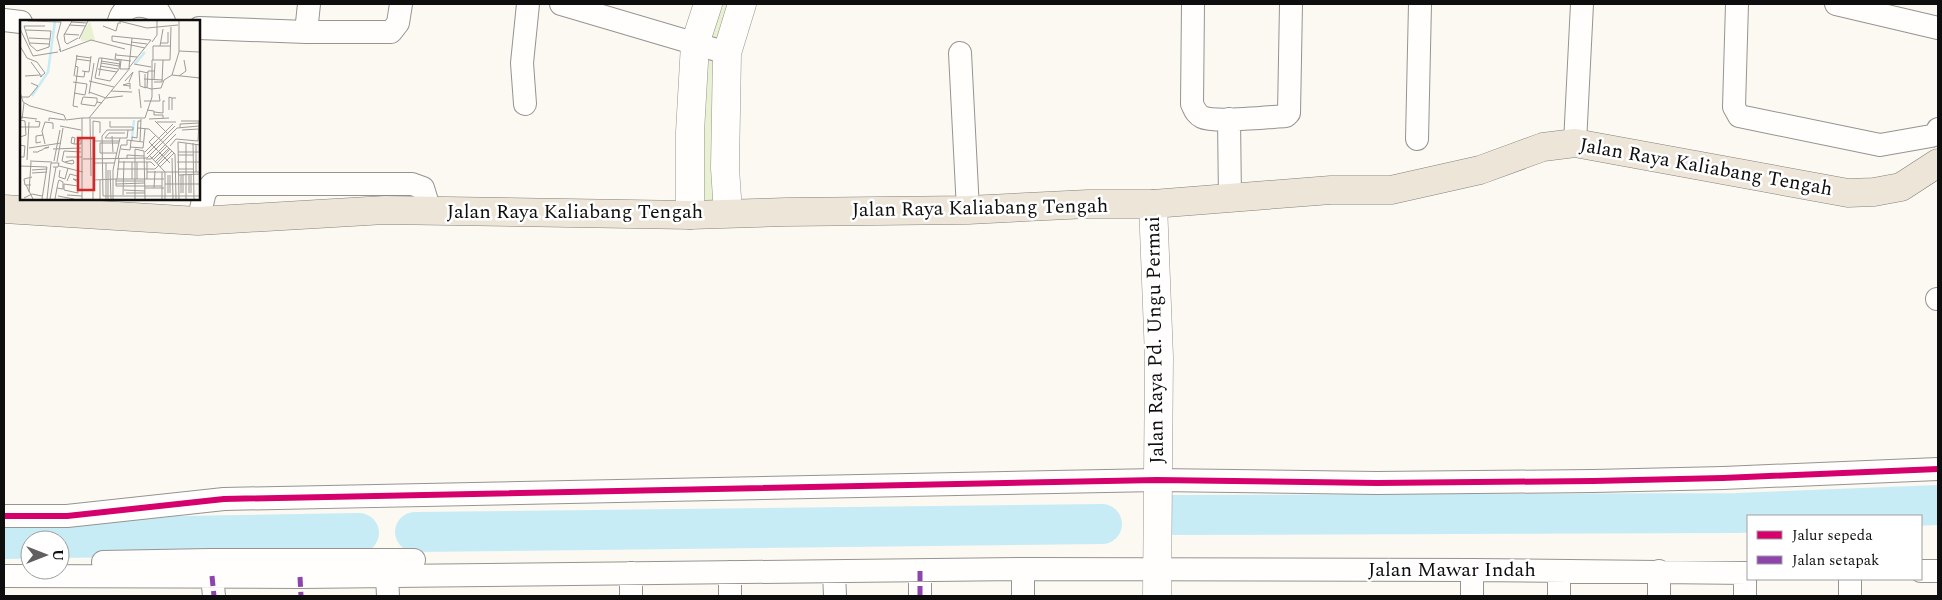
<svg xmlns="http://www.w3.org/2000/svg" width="1942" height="600" font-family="Spectral,serif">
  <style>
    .green { fill: #e8f1d2 }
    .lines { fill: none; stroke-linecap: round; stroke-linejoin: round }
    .river { stroke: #c8ecf6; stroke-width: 40 }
    .minor-casing { stroke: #959491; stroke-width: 24 }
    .tertiary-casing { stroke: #959491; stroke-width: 29 }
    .primary-casing { stroke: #82817e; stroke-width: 29 }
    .minor { stroke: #fffefd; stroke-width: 22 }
    .tertiary { stroke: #fffefd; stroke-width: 28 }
    .primary { stroke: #ede5d8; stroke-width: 28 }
    .quiet { stroke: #8e44ad; stroke-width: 5; stroke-dasharray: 10 5; stroke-linecap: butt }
    .cycleway-casing { stroke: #fff; stroke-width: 9 }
    .cycleway { stroke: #d6006c; stroke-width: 6 }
    .labels { text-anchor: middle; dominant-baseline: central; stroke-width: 5; stroke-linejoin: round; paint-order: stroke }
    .street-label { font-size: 20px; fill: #0e0e0e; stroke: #fff }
    .inset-river { fill: none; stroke: #c8ecf6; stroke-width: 2.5 }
    .inset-road { fill: none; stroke: #9d9b97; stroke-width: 1 }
    .view { fill: #d62828; fill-opacity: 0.15; stroke: #d62828; stroke-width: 2.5 }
    .inset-edge { fill: none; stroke: #0e0e0e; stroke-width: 2.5 }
  </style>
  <rect width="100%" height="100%" fill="#fcf9f2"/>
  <path class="green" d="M708,4H742L728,213L690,215Z"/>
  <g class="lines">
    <path class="river" d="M1170,515L1737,513L1938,505
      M415,532L1102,524
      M4,539L359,533"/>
    <g class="minor-casing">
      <path id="minor" d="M561,4L727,53
        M1193,4L1192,104C1195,110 1196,114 1202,117C1215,123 1269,117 1286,116L1289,113L1291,4
        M1737,4L1734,107L1739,116L1880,145L1931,136L1936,134L1938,129
        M1836,4L1938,28
        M4,20L21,22
        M119,21C124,2 144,3 159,12L164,21
        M199,28L306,32H391L398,23L401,4
        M306,32L309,4
        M960,53L968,210
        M525,104L522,63L528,4
        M1229,119L1230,199
        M1417,139L1420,4
        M1575,143L1582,4
        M198,221L205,192L212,184H412L423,188L430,211
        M1937,299H1938
        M4,516H67L224,499L1157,480L1377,483L1593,481L1723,478L1938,469
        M103,562L210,560H414
        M1559,571V596
        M1921,571H1938
        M834,572L835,596
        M631,573V596
        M1745,573V596
        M4,576L300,577L1023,569L1472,570L1748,573
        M212,576L214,596
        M387,576L388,596
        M1850,579V596
        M730,596V572
        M920,596V571
        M1023,596V569
        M1472,596V570
        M1659,596V571"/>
    </g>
    <g class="tertiary-casing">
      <path id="tertiary" d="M1153,204L1159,357L1157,596
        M728,213L725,168L727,53L742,4
        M690,215V132L695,44L708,4"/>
    </g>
    <g class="primary-casing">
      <path id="primary" d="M4,209L198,221L385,210L690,215L786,212L968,210L1088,204H1153L1331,190H1391L1480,170L1543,147L1575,143L1848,193L1874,192L1901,187L1938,163"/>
    </g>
    <use href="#minor" class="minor"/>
    <use href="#tertiary" class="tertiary"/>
    <use href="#primary" class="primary"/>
    <path class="quiet" d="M212,576L214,596
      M300,577L301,596
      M920,596V571"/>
    <g class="cycleway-casing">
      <path id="cycleway" d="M4,516H67L224,499L1157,480L1377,483L1593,481L1723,478L1938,469"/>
    </g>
    <use href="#cycleway" class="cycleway"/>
  </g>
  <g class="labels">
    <g class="street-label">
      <text transform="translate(1706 167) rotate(10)">Jalan Raya Kaliabang Tengah</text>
      <text transform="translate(980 208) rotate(-1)">Jalan Raya Kaliabang Tengah</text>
      <text x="575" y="212">Jalan Raya Kaliabang Tengah</text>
      <text transform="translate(1155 340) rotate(-91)">Jalan Raya Pd. Ungu Permai</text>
      <text x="1452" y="570">Jalan Mawar Indah</text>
    </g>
  </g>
  <g transform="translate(20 20)">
    <rect width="180" height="180" fill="#fcf9f2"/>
    <path d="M70,1L75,20L61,21V16Z" fill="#e8f1d2"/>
    <path class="inset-river" d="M115,44L125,32M12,76L28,52L35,1M112,118L114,100"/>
    <path class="inset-road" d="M8,1L41,2L37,17L41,32L39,29M52,1L44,15L45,22L47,24L58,18M99,1L127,8L158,5M51,2L67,3M49,5L66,6M83,6L96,11L98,3H101M0,9L13,36L38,32M6,10L31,11L29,27L17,31L10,25L4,6H25M44,14L59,15M9,18L30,19M59,19L68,1M111,22L127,24M132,22L137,15V1M10,23L29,24M140,23H148V12M0,26L7,38L17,42L25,53L20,57M140,26L143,9M42,31L71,20L105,29M159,31L179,32M96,33L95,39L111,41M96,35L117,37M56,36L71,38M56,39L71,41M101,40L100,49H108L131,20L92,16V21L125,28M133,40V26H150M81,41L100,44M11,42L22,57M81,43L99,46M114,44L131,47M55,46L58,47L53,86L58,87M80,46L98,49M109,47L112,18M78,49L97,52M62,51L69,52L71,36M125,54V67L131,69L141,68L144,60L152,55L159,32V1M152,55L180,58M5,56L20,55M54,56L57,35M55,56L64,57L65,51M79,56L82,38L100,41L99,49L90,61L75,58L79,38H82M159,56L166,51L164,40M124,59L143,60M134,60L135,43M69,61L94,67M105,61L113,52L109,62M53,62L67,64L65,75L54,73M134,62H142L143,40M110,66L103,65L110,63V69M126,68L120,66L119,51L128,53M127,68L128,51H134M119,69L121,88M91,71L112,72M0,72L3,82L10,86L44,95L46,100L62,98V179M69,72L86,78M69,74L74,43M2,77H9L18,66L11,63M86,78L103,76M124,81H140L139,74M61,84L63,77L77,78V82L82,83M61,84L75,86L77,82M127,90L134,91V95H143V98M149,90V77L152,78M152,90V78H156M134,92L143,93V81H145M1,97L17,99M62,98H69L110,48M69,98H125L132,77V40H150L151,7M2,99L4,83M70,99L71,156M129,99L149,98M0,100L5,101L6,115L0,117M29,101V98L45,100M90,101V107H112M135,101L147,113M137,102H156M40,106L61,110M0,107H19L20,102L15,101M160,107V104L179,103M118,108L129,109L155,134L156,179M162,110L179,109M136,115L129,122L150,143M82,116L83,176H180M82,116L87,110H113V107M92,116L93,132M85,118H107L108,110M85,118L89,113H105M73,121H100M112,121V117L117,118L118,101H121M120,121L121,99M21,122L16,123V116L23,115M158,122L159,179M158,122L180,125M166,123V179M173,123L174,179M25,124L22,111L25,102L33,103V109M54,124L55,118L52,117L51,123L54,124H61V118L57,124M176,124V152M0,125L5,126L4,137H0M150,126L156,119L178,121L179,101H161M110,127L123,128L125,109M9,128L41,123M33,129L61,128M101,129L110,130L111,121M115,129L124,131L125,179M115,129V179M13,132H18L19,131L22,130L25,128H27L29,127L25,128M125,132L153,104M158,132H180M97,133H80V123H99M127,134L155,106M158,135H174M130,136L145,152H180M46,137H62M152,138L153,179M63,139L127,138L157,108L179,106M98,139L101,125H107V120L123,122M107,139V135L124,136M126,139H131L156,114M7,140L9,102M133,140L147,126M10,141L32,142M34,141L40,110M37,142L43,108M45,142L53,140L54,143L52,144L47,143L42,141L44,131L61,132M98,142H131L135,146M112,142V159M117,142V159M127,142V159M135,142L149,128M157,142H180M73,143H95M86,143V179M137,143L150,129M138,145L152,131M0,146L27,147L22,179M39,146L63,152M140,147L154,133M97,149H135L139,145M158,149H174M12,150L27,149M40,150L39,157L45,159L48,148M88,150V179M90,150L91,179M127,152H145V179M142,152V179M12,153L27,152M163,154V173M169,154V173M171,154V173M148,155V173M150,155V173M159,155L180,154M161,155V173M96,159V166H125M97,159H125M125,159H144M73,160L97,159L99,139M80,160V179M47,161L50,154L57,156L59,151M96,161H125M96,164L125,163M145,164H180M6,165L13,179M11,165H5L4,159L12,157M58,166L44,164V170L58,173V167M58,166V160L53,159L58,162M125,166H142M125,168H144M134,168L135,151M104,170L125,171M9,172L11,142M106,173H125M47,175L62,176M103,175L104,141M38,176L54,179M4,178L12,174L22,176M27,179L31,143H39L38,147H33M30,179L36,147M35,179L37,168L38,163L39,160L43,162V169L37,168M73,179V101L80,102V113M93,179V150L100,118"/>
    <path class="view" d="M58,118H74V170H58Z"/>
    <rect width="180" height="180" class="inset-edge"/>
  </g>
  <rect width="1942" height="600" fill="none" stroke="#0e0e0e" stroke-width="10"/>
  <rect x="1747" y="515" width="175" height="65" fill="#ffffff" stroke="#9f9f9f"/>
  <rect x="1757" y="531" width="25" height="8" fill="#d6006c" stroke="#9f9f9f"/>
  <text x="1792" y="540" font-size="15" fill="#0e0e0e">Jalur sepeda</text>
  <rect x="1757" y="556" width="25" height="8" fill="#8e44ad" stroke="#9f9f9f"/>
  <text x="1792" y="565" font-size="15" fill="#0e0e0e">Jalan setapak</text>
  <g transform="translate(45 555) rotate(90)"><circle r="24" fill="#ffffff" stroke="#9f9f9f"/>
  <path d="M0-4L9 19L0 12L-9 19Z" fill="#61605e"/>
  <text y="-8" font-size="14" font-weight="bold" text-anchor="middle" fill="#0e0e0e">U</text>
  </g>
</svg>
